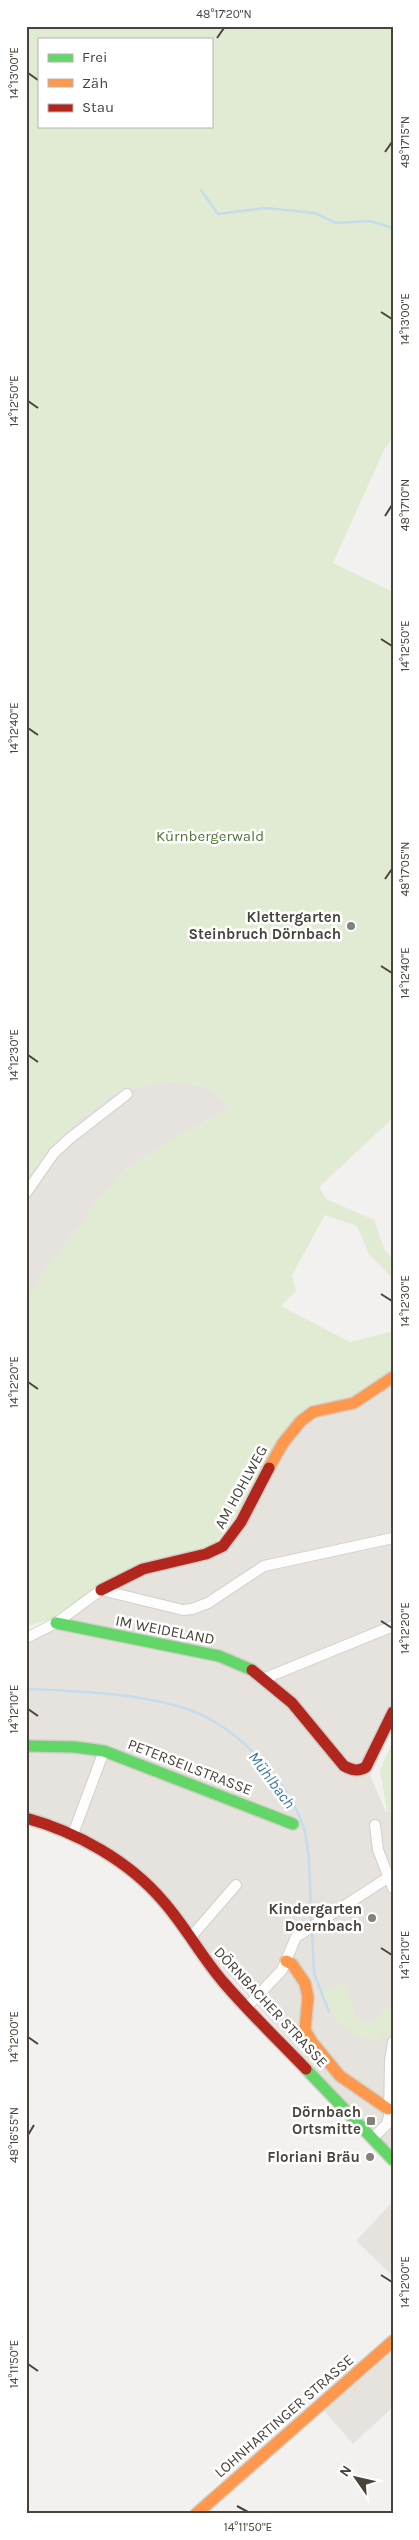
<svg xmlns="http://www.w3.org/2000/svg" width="419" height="2540" font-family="Karla,sans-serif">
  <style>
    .residential { fill: #e6e3de }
    .green { fill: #e1ead2; fill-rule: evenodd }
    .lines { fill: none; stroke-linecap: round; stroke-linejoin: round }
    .stream { stroke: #c5dcec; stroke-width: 2.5 }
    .street-casing { stroke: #d1cfcc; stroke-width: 12 }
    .fast-casing { stroke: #d1cec7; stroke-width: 14 }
    .slow-casing { stroke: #d1cec7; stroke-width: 14 }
    .jam-casing { stroke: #d1cec7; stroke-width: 14 }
    .street { stroke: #fdfdfd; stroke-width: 10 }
    .fast { stroke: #63d668; stroke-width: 11 }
    .slow { stroke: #ff974d; stroke-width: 11 }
    .jam { stroke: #b3261e; stroke-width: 11 }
    .ticks { fill: none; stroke: #49433b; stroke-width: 2 }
    .poi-dot { fill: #84807a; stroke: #fff; stroke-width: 2 }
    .labels { text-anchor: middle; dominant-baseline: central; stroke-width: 5; stroke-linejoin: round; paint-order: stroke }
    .park-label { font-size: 15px; fill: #4d7534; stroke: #fff }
    .poi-label { font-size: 15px; font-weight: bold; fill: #49433b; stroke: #fff; text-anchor: end }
    .street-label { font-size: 15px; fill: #49433b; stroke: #fff }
    .water-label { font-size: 16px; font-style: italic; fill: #3d78a2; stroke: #fff }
    .neatline { fill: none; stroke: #49433b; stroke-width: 2 }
    .ticks-label { font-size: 12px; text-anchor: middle; fill: #49433b }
  </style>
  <rect width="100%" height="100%" fill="#f3f1ef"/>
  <path class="residential" d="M171,1081L207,1087L230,1108L170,1141L126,1169L97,1202L26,1297V1181L69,1127L117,1091Z
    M393,1379V1728L370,1775L386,1812H393V2154L223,1969L156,1883L102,1843L26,1812V1643L32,1642L101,1591L152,1569L218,1552L300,1426Z
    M393,2201V2276L356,2241Z
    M393,2344V2407L353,2444L322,2408Z"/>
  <path class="green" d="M26,26H393V437L384,450L333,563L393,592V1118L319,1187L326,1199L374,1220L385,1251L393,1259V1279L369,1254L357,1226L325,1215L292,1275L296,1291L281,1306L350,1342L393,1331V1371L356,1397L319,1404L216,1542L206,1548L132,1567L48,1620L26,1627V1297L97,1202L126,1169L170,1141L230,1108L207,1087L171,1081L117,1091L69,1127L26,1181ZM39,39H211V126H39Z
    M393,1741V1811L387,1812L380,1770Z
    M344,1983L353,2003L355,2017C368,2027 377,2016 387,2007L393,2013V2032L388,2035L380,2034L379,2043C346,2035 333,2022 322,1991Z"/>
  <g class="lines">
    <path class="stream" d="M201,190L218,214L265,208L315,213L336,223L370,221L393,228
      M26,1689C77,1691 131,1693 181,1707C231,1721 285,1776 303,1825C311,1849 310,1897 311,1923
      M312,1931L314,1973L329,2012"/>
    <g class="street-casing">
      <path id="street" d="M26,1193L54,1153L69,1139L127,1094
        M26,1638L56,1623L101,1590L183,1610L192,1609L208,1603L264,1566L393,1538
        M263,1679L393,1626
        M375,1825L378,1850L393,1888
        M73,1834L104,1751
        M190,1938L236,1885
        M247,2007L282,1970L296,1937L389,1877
        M373,2138L387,2124L389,2116L390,2060L393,2042"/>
    </g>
    <g class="fast-casing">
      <path id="fast" d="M56,1623L219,1656L252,1670
        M26,1746L75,1747L104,1751L293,1824
        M306,2069L393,2160"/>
    </g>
    <g class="slow-casing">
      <path id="slow" d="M269,1468L283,1443L301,1421L313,1412L354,1403L393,1377
        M286,1961L292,1964L305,1983L308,1997L305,2030L312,2042L340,2076L388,2109
        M196,2514L393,2341"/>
    </g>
    <g class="jam-casing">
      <path id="jam" d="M101,1590L143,1569L206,1554L223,1546L241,1522L269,1468
        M252,1670L292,1703L344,1766C352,1770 358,1772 366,1767L393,1712
        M26,1818C77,1832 129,1861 163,1901C186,1927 202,1958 225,1984C250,2013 279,2041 306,2069"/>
    </g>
    <use href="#street" class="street"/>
    <use href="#fast" class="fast"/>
    <use href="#slow" class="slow"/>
    <use href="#jam" class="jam"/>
  </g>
  <path class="ticks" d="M217,38L224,28M28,73L38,80M385,152L392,142M381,312L392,319M28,401L38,408M385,516L392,505M381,639L392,646M28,728L38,735M385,879L392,869M381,966L392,973M28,1055L38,1062M381,1294L392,1301M28,1382L38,1389M381,1621L392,1628M28,1709L38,1716M381,1948L392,1955M28,2037L38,2044M28,2135L34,2125M381,2275L392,2282M28,2364L38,2371M237,2506L248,2512"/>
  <g class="poi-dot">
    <circle cx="351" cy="926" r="5"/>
    <circle cx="372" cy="1918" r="5"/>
    <rect x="366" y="2116" width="10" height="10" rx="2.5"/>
    <circle cx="370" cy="2157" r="5"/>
  </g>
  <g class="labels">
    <g class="park-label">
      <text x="210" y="836">Kürnbergerwald</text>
    </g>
    <g class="poi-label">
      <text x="341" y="917">Klettergarten<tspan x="341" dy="17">Steinbruch Dörnbach</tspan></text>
      <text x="362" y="1909">Kindergarten<tspan x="362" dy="17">Doernbach</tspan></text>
      <text x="361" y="2112">Dörnbach<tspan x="361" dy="17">Ortsmitte</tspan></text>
      <text x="360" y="2157">Floriani Bräu</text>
    </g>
    <g class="street-label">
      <text transform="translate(241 1487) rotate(-61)">AM HOHLWEG</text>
      <text transform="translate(165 1630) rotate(11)">IM WEIDELAND</text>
      <text transform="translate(190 1767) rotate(21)">PETERSEILSTRASSE</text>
      <text transform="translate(271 2007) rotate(47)">DÖRNBACHER STRASSE</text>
      <text transform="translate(284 2416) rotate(-41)">LOHNHARTINGER STRASSE</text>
    </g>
    <g class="water-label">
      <text transform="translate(272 1780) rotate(53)">Mühlbach</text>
    </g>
  </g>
  <rect width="419" height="2540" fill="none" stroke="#ffffff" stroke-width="55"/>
  <rect x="38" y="38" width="175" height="90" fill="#ffffff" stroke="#b6b4b1"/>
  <rect x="48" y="54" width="25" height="8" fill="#63d668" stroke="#b6b4b1"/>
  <text x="82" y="62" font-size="15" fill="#49433b">Frei</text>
  <rect x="48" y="79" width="25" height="8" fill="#ff974d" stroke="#b6b4b1"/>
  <text x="82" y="88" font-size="15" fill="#49433b">Zäh</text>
  <rect x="48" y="104" width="25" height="8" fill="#b3261e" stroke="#b6b4b1"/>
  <text x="82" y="112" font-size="15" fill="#49433b">Stau</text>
  <g transform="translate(356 2478) rotate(304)" stroke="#ffffff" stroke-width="4" paint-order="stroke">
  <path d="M0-4L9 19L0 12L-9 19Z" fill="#49433b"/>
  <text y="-8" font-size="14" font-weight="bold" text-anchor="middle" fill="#49433b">N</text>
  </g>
  <rect x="28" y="28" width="364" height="2484" class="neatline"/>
  <g class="ticks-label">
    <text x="224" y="18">48°17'20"N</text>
    <text transform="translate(14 73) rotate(-90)" y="4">14°13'00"E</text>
    <text transform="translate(405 142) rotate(-90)" y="4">48°17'15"N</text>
    <text transform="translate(405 319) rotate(-90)" y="4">14°13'00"E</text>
    <text transform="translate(14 401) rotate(-90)" y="4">14°12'50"E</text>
    <text transform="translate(405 505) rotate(-90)" y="4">48°17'10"N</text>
    <text transform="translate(405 646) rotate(-90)" y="4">14°12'50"E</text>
    <text transform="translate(14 728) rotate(-90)" y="4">14°12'40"E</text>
    <text transform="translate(405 869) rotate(-90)" y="4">48°17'05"N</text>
    <text transform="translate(405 973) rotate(-90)" y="4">14°12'40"E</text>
    <text transform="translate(14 1055) rotate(-90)" y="4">14°12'30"E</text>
    <text transform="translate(405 1301) rotate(-90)" y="4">14°12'30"E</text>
    <text transform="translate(14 1382) rotate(-90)" y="4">14°12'20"E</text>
    <text transform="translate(405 1628) rotate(-90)" y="4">14°12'20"E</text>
    <text transform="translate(14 1709) rotate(-90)" y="4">14°12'10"E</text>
    <text transform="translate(405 1955) rotate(-90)" y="4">14°12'10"E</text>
    <text transform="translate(14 2037) rotate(-90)" y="4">14°12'00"E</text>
    <text transform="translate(14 2135) rotate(-90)" y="4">48°16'55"N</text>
    <text transform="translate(405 2282) rotate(-90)" y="4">14°12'00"E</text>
    <text transform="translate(14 2364) rotate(-90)" y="4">14°11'50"E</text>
    <text x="248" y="2531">14°11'50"E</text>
  </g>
</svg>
